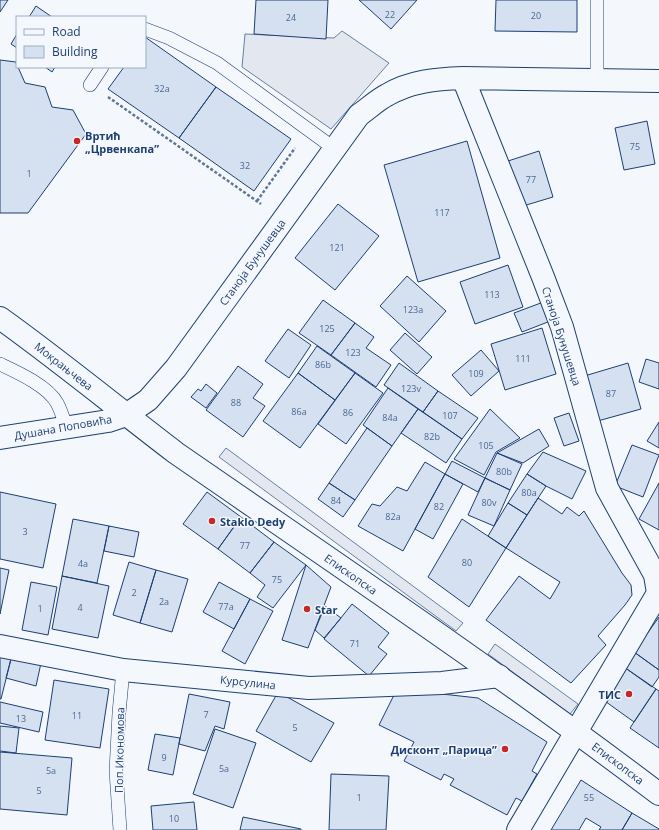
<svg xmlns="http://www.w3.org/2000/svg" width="659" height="830" font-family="'Open Sans',sans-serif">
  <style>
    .parking { fill: #e3e8f0; stroke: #687fa3 }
    .building { fill: #d5e0f0; stroke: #1d3f73 }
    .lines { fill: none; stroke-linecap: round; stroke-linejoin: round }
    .service-casing { stroke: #1d3f73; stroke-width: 14 }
    .minor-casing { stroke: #1d3f73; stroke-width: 24 }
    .tertiary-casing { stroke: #1d3f73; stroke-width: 24 }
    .path { stroke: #5e769c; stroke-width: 2.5; stroke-dasharray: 3 2; stroke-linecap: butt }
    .service { stroke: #f4f7fb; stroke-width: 13 }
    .minor { stroke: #f4f7fb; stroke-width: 22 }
    .tertiary { stroke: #f4f7fb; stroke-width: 22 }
    .poi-dot { fill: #c62828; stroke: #f4f7fb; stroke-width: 1.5 }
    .labels { text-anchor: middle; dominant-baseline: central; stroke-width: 3; stroke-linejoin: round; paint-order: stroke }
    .number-label { font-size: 9px; fill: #4b6792 }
    .poi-label { font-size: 11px; font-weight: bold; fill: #1d3f73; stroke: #f4f7fb; text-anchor: start }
    .street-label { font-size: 11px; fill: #1d3f73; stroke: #f4f7fb }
  </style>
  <rect width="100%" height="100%" fill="#f4f7fb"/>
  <path class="parking" d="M342,31L389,63L331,129L242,67L245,34L334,38Z
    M226,448L463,623L456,631L219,457Z
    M495,644L578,704L570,714L488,654Z"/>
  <path class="building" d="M0,0H8L0,12Z
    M256,0H328L326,39L254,34Z
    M359,0H417L391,29Z
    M496,0H577V32L495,31Z
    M36,6L52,17H29Z
    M17,34V48L11,44Z
    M145,37L216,87L179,138L108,89L124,67H145Z
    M0,60L16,62L17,67H18L25,83L45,87L52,107L73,110L86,134L28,213H0Z
    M45,67H55L52,72Z
    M216,87L291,139L254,191L179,138Z
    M647,121L655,164L624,170L615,128Z
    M467,141L500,258L418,282L384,165Z
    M539,151L553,197L523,206L508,161Z
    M338,204L379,236L335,290L295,258Z
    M508,265L523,307L475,324L460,282Z
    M407,276L446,311L419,342L380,306Z
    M323,300L355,323L331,355L299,333Z
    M546,301L553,320L522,332L514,313Z
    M355,323L374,337L366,348L391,365L376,387L331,355Z
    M542,328L556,374L505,390L491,344Z
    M288,329L311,345L289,378L265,361Z
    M405,333L432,357L417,374L390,350Z
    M317,346L355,373L335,400L298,373Z
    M481,350L499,371L471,396L452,375Z
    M646,359L659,363V389L639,382Z
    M399,363L438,391L423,412L384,385Z
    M628,363L641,409L594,422L581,377Z
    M238,366L263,384L253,398L265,406L243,437L206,410Z
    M298,373L335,400L300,448L263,421Z
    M355,373L383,393L346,444L318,424Z
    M206,384L217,393L206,408L191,397L198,389L201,391Z
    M388,388L418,409L392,446L363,425Z
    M438,391L478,418L462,439L423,412Z
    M418,409L462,439L446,463L401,433Z
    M490,409L520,438L496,452L484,475L454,459Z
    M569,413L579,441L564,446L554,418Z
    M659,422V448L647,441Z
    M367,428L392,446L355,500L329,483Z
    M539,429L549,446L523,463L497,453Z
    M632,445L659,455L643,497L615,486Z
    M543,452L586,471L572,499L546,486L527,474Z
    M497,453L522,464L510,490L485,478Z
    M452,461L485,478L478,492L445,474Z
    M425,462L445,474L403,551L358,526L372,504L380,506L397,487L407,491Z
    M445,474L463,484L433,539L415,529Z
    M527,474L546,486L527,515L508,503Z
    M485,478L510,490L494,526L468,515Z
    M329,483L355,500L343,517L318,499Z
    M659,483V530L639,519Z
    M0,492L56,504L43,568L0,559Z
    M207,492L241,517L218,549L183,524Z
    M538,498L562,514L567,507L579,516L584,511L622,573L631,585L632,595L625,605L598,636L606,645L571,683L486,620L519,576L550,599L560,582L506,548Z
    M508,503L527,515L506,548L488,536Z
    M241,517L274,542L250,573L218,549Z
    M73,519L109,526L97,583L62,576Z
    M462,519L506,548L469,607L428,577Z
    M109,526L139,532L134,557L104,551Z
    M274,542L306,565L273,608L257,597L265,585L250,573Z
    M129,562L156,570L140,623L113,615Z
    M306,565L331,587L308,648L282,640Z
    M0,568L9,570L0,614Z
    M156,570L188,579L172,632L140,623Z
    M62,576L109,586L98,638L52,629Z
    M31,582L57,587L48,635L22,630Z
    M219,582L250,599L234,629L203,612Z
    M250,599L273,611L245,664L222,651Z
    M352,604L389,633L378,647L387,654L369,676L324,639Z
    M325,606L341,618L324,638L315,630Z
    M659,617V670L634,652Z
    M0,652L12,655L1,699H0Z
    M634,652L659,670V677L652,687L624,667Z
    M12,655L41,663L36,686L6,678Z
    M624,667L656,689L634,722L602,699Z
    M54,680L109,689L100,748L45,740Z
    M397,689L478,698L547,742L532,771L537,774L522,801L516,798L507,815L450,785L454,779L444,774L441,780L404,761L414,742L379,725Z
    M656,689L659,691V748L630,728Z
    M278,692L334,723L311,762L256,731Z
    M189,694L230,702L224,729L215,726L205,751L179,744Z
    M0,702L43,712L39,732L0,723Z
    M0,726L19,728L16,753L0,751Z
    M215,729L256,743L233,808L193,794Z
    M155,734L180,738L173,775L148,770Z
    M0,752L72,758L67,815L0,809Z
    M331,774L389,776L386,830H329Z
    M581,780L632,813L622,830H599L601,827L586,818L579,830H551Z
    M194,802L197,830H153L151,806Z
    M632,813L659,829V830H622Z
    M243,817L301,829V830H240Z"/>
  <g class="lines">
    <g class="service-casing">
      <path id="service" d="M597,0V80
        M145,29L169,38L217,63L335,149
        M90,85L102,67
        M0,364C17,372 48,386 57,403C61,410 63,419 67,427
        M120,830L116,771L119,713L123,670"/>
    </g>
    <g class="minor-casing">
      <path id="minor" d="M463,78L543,277L562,327L607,488L655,575L658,593
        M126,415L148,400L176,368L359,115C368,109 377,100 387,95C411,81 436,79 463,78L659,81
        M0,646L123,670L309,688L442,683L499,676
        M518,830L658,593"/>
    </g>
    <g class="tertiary-casing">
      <path id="tertiary" d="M0,318C60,361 117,408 176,453C338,565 502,675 659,794
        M0,438L108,421L126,415"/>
    </g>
    <path class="path" d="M108,97L261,204
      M257,201L295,148"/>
    <use href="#service" class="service"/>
    <use href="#minor" class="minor"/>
    <use href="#tertiary" class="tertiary"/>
  </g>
  <g class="poi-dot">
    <circle cx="77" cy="141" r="4"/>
    <circle cx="212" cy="521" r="4"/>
    <circle cx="307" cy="609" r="4"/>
    <circle cx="629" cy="694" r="4"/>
    <circle cx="505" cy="749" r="4"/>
  </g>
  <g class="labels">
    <g class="number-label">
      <text x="390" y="14">22</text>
      <text x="536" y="15">20</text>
      <text x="291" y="17">24</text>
      <text x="162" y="88">32a</text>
      <text x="635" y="146">75</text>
      <text x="245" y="165">32</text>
      <text x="29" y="173">1</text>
      <text x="531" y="179">77</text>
      <text x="442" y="212">117</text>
      <text x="337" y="247">121</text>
      <text x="492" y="294">113</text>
      <text x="413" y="309">123a</text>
      <text x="327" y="328">125</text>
      <text x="353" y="352">123</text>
      <text x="523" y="358">111</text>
      <text x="323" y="364">86b</text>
      <text x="476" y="373">109</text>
      <text x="411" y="388">123v</text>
      <text x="611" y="393">87</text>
      <text x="236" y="402">88</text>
      <text x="299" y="411">86a</text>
      <text x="348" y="412">86</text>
      <text x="450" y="415">107</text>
      <text x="390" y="417">84a</text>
      <text x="432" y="436">82b</text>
      <text x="486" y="445">105</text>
      <text x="504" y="471">80b</text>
      <text x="529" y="492">80a</text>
      <text x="336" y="500">84</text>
      <text x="489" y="502">80v</text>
      <text x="439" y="506">82</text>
      <text x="393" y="516">82a</text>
      <text x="25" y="531">3</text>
      <text x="245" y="545">77</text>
      <text x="467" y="562">80</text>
      <text x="83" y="563">4a</text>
      <text x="277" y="579">75</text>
      <text x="134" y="592">2</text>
      <text x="164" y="601">2a</text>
      <text x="226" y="606">77a</text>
      <text x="80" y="607">4</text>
      <text x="40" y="608">1</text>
      <text x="355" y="643">71</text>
      <text x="206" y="714">7</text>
      <text x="77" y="715">11</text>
      <text x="21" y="718">13</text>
      <text x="295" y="727">5</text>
      <text x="164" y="757">9</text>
      <text x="224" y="768">5a</text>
      <text x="51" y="770">5a</text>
      <text x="39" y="790">5</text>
      <text x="359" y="797">1</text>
      <text x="589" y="797">55</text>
      <text x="174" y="818">10</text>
    </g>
    <g class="poi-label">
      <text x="85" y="135">Вртић<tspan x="85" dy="13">„Црвенкапа”</tspan></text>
      <text x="220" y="521">Staklo Dedy</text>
      <text x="315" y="609">Star</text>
      <text x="621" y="694" text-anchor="end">ТИС</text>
      <text x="497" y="749" text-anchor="end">Дисконт „Парица”</text>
    </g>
    <g class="street-label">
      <text transform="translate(252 262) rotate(-54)">Станоја Бунушевца</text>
      <text transform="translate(562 336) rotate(72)">Станоја Бунушевца</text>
      <text transform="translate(64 366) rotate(38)">Мокрањчева</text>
      <text transform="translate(63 427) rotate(-10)">Душана Поповића</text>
      <text transform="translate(351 574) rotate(35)">Епископска</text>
      <text transform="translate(248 682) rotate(6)">Курсулина</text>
      <text transform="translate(119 750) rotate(-89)">Поп Икономова</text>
      <text transform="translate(618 763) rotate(37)">Епископска</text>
    </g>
  </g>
  <rect x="16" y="16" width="130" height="52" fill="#f4f7fb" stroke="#9eadc5"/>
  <rect x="24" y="29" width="20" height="6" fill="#f4f7fb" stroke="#9eadc5"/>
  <text x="52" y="36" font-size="12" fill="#1d3f73">Road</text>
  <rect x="24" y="46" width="20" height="12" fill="#d5e0f0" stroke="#9eadc5"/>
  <text x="52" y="56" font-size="12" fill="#1d3f73">Building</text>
</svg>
